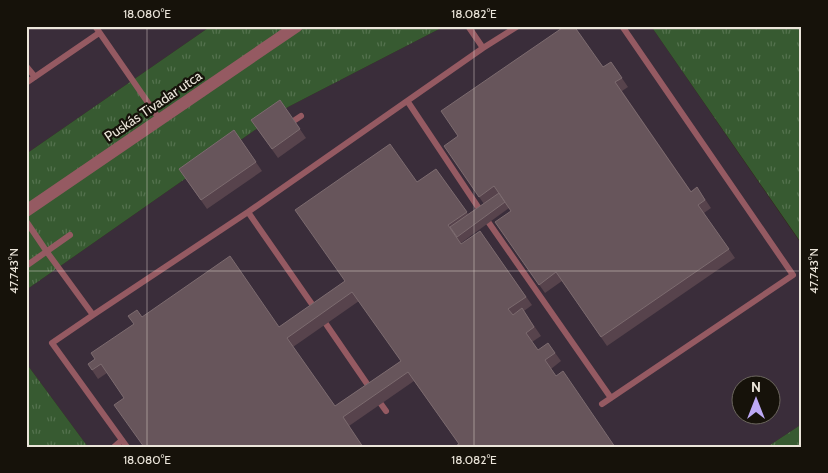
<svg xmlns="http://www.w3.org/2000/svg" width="828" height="473" font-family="Cabin,sans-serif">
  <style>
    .industrial { fill: #3a2d3a; fill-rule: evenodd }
    .grass { fill: url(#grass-tufts) }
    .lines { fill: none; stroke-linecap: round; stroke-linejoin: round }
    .lane { stroke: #955a62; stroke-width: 6 }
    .street { stroke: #955a62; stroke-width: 12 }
    .wall { fill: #57434c; fill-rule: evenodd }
    .building { fill: #67555b; stroke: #7c6b6f; fill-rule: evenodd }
    .ticks { fill: none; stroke: #ebe5da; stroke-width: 1; stroke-opacity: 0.45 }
    .labels { text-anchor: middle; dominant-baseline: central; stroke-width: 4.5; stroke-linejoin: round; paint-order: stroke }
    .street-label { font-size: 14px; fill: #ebe5da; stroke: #16120a }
    .neatline { fill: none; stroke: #ebe5da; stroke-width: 2 }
    .ticks-label { font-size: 12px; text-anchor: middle; fill: #ebe5da }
  </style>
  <defs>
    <pattern id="grass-tufts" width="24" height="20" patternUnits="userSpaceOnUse" patternTransform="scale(1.25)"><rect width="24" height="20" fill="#375a31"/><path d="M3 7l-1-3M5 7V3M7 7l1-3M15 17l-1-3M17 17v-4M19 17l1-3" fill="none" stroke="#54724e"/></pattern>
  </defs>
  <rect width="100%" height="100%" fill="#312917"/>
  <path class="industrial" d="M26,26H211L26,154Z
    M445,26H651L802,245V424L767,447H88L26,363V290L288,107ZM740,386H770V416H740Z"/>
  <path class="grass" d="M211,26H445L288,107L26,290V154Z
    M651,26H802V244Z
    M26,363L88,447H26Z
    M802,424V447H767Z"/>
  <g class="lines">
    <path class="lane" d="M95,26L160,120
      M468,26L483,48
      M26,66L35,77
      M26,83L99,33
      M408,102L482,213
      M295,120L301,116
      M248,212L316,310
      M26,221L47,252L93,315L52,343L127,447
      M489,223L611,398
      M26,266L70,235
      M93,315L248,212L483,48L518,26
      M326,324L372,391
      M381,404L386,411
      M602,404L793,275L622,26
      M114,447L122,440"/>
    <path class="street" d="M26,211L297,26"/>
  </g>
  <path class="wall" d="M611,62L628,87L622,91L691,191L697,187L711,208L704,213L735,258L607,346L562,281L545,293L495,222L511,211L509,208L461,243V244L480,231L532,305L524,311L541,336L532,342L538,350L548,343L561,361L551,369L459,444L414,381L349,426L124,398L107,373L98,379L88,364L95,359L142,317L279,327L345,281L417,182L436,169L468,214L484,204L444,146L603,67ZM359,301L401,361L335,406L293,347Z
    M280,100L306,138L278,158L251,120Z
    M234,130L262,171L207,209L179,169Z"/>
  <path class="building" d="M565,26H574L603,67L611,62L622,78L615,82L691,192L697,187L705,200L698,205L729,249L601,337L556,272L539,285L495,222L511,211L494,186L479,197L444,146L458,136L441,111Z
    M280,100L300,129L272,149L251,120Z
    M234,130L256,162L201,200L179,169Z
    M390,144L417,182L436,169L467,212L448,225L461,244L480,231L526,297L508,309L513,315L522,308L534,327L526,333L538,350L548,343L555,353L545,360L556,376L563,371L615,447H454L459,444L408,372L343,417L363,447H144L114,405L124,398L101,364L92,370L88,364L95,359L91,353L134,324L128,316L137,310L142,317L230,256L279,327L345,281L295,210ZM352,292L401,361L335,406L287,338Z
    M499,193L505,202L457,237L450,227Z"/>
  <path class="ticks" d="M147,26V447M474,26V447M801,26V447M26,29H802M26,271H802"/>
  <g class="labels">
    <g class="street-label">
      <text transform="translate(153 106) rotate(-34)">Puskás Tivadar utca</text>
    </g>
  </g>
  <rect width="828" height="473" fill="none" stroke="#16120a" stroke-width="55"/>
  <g transform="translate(756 400)"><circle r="24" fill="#16120a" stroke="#6b665d"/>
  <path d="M0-4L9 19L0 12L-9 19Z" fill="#bda9f5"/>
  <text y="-8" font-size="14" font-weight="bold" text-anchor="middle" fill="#ebe5da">N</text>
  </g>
  <rect x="28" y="28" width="772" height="418" class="neatline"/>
  <g class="ticks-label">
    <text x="147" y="18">18.080°E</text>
    <text x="474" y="18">18.082°E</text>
    <text transform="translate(14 271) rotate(-90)" y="4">47.743°N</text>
    <text transform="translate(814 271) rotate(-90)" y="4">47.743°N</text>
    <text x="147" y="464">18.080°E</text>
    <text x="474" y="464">18.082°E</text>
  </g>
</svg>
